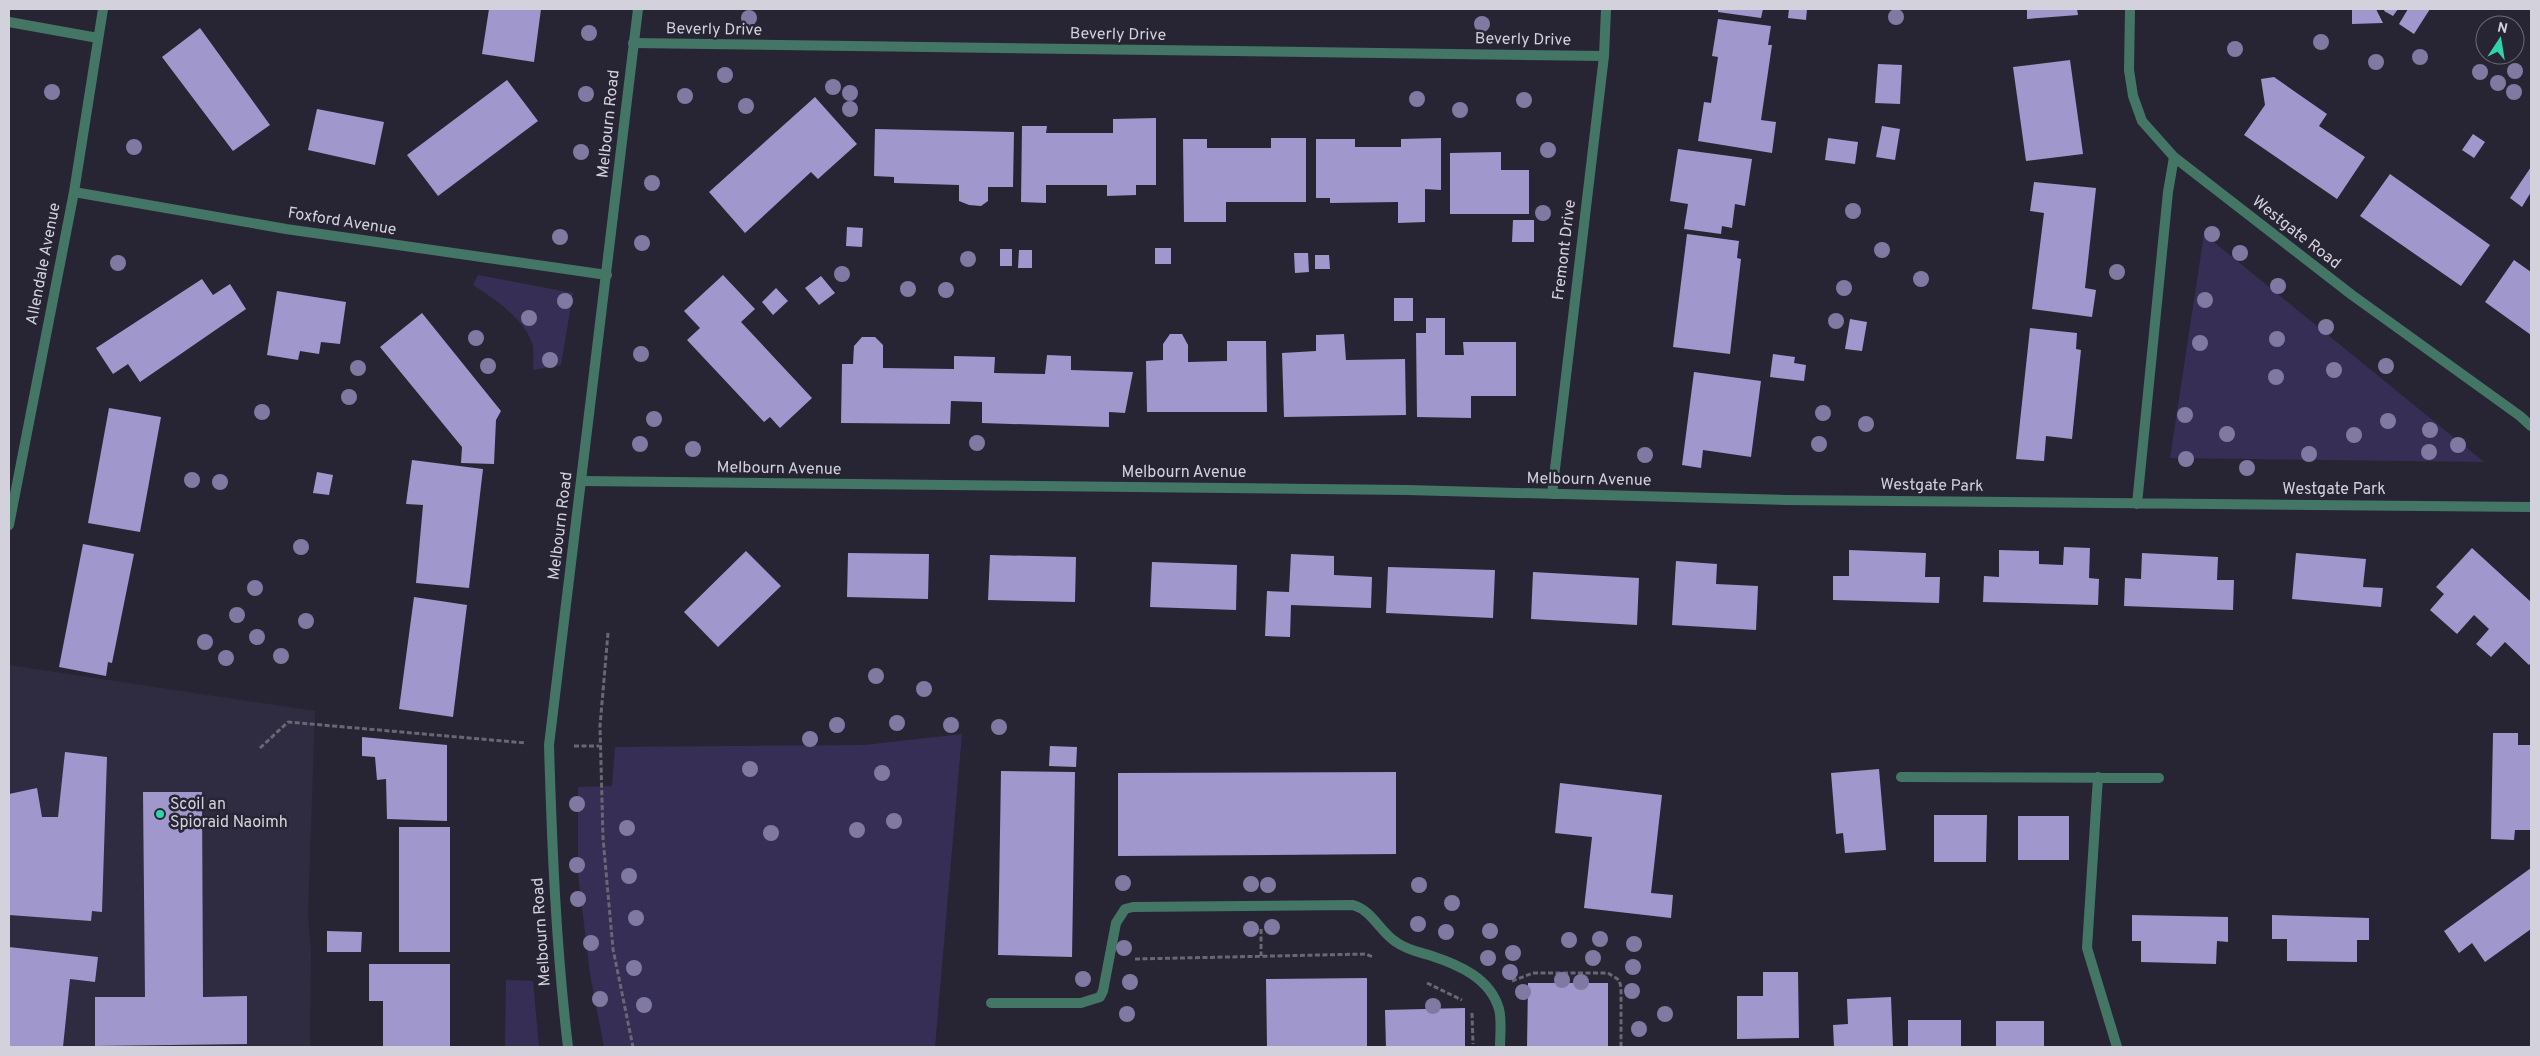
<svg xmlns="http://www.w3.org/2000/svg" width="2540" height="1056" font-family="Overpass,sans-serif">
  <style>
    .built { fill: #2f2b40 }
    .green { fill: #362e54 }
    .building { fill: #a097cc }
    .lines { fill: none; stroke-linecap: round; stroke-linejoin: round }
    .path { stroke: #686774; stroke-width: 3; stroke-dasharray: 5 2.5; stroke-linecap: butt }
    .minor { stroke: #447665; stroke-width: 10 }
    .tertiary { stroke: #447665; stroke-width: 10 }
    .tree { fill: #807aa2 }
    .poi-dot { fill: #30d4a9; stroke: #272534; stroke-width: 2 }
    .labels { text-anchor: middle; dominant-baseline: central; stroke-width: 5; stroke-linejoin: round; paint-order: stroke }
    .street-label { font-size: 16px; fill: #d3d2dc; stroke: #272534 }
    .poi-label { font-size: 16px; fill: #d3d2dc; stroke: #272534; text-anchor: start }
  </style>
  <rect width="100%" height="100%" fill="#272534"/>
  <path class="built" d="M9,665L315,711L308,916L311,951L310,1047H9Z"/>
  <path class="green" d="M2204,234L2484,462L2170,458Z
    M478,275L573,293L561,365L533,370C533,363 534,354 533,346C526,319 494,299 473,285Z
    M962,734L935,1047H604L590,974L578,874V787L612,786L615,747L864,745Z
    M506,980L533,981L539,1047H505Z"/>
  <path class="building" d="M489,9H541L534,62L482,54Z
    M1718,9H1763L1761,18L1718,12Z
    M1789,9H1807L1806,20L1788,18Z
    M2027,9H2077L2078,15L2027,19Z
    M2352,9H2376L2383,23L2352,24Z
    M2385,9H2398L2393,16L2384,11Z
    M2408,9H2430L2414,34L2399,24Z
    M1718,19L1771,26L1768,45H1772L1761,120L1776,122L1772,153L1698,141L1704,102L1711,103L1718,57L1712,56Z
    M200,28L270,125L233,151L162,57Z
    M2070,60L2083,154L2026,161L2013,67Z
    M1878,64L1902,65L1900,104L1875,103Z
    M2274,77L2327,114L2319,126L2365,157L2337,199L2244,135L2265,105L2261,79Z
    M507,80L538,121L438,196L407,155Z
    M815,97L857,144L818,179L811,172L745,233L709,192Z
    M317,109L384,122L375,165L308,150Z
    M1156,118V185H1136V195L1107,196V185H1046V203L1021,202L1022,126H1047L1046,133H1113V119Z
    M1882,126L1900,129L1895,160L1876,157Z
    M875,129L1014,132L1013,187H988V201L981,206L969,205L959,201V185L894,183V177L874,176Z
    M2473,134L2485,142L2474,158L2462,150Z
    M1271,138H1306V202H1226V222H1184L1183,139H1207V148H1271Z
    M1441,138V190L1425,189V222L1398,223V202L1330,203V198H1316V139H1355V147H1401V139Z
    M1828,138L1858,142L1855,164L1825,160Z
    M1678,149L1752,159L1745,206L1735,204L1732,228L1722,226L1721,234L1684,229L1688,204L1670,201Z
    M1501,152V170H1529V214H1450V153Z
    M2531,167V192L2522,207L2510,198Z
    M2390,174L2490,245L2461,286L2360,216Z
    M2034,182L2096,188L2085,288L2096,290L2092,317L2032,309L2044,213L2030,211Z
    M1513,220H1534V242H1512Z
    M847,227L863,228L862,247L846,246Z
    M1687,234L1739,241L1737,258L1741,259L1730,354L1673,347Z
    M1155,248H1171V264H1155Z
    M1000,249H1012V266H1000Z
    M1019,250H1032V268H1018Z
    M1294,253H1308L1309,272L1295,273Z
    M1315,255H1329L1330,269H1315Z
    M2514,260L2531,272V335L2485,302Z
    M723,275L755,309L741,322L812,398L780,428L770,417L764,422L687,340L700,328L684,311Z
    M821,276L835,293L819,305L805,288Z
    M202,279L213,295L230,284L246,309L140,382L128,364L113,374L96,348Z
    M776,288L788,301L773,315L762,302Z
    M277,291L346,302L340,344L321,342L319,354L300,351L298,360L267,355Z
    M1394,298H1413V321H1394Z
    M422,313L501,411L496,420L494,464L461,463L462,447L380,347Z
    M1426,318H1445V355H1464L1463,342H1516V396H1471V418L1417,417L1416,333H1426Z
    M1850,319L1867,322L1862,351L1845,349Z
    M2030,328L2077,333L2076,349L2081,350L2072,439L2046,436L2044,461L2016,459Z
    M1170,334H1182L1188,345V362L1227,361V341H1266L1267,412H1147L1146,361L1163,360V344Z
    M1344,334L1346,360L1405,359L1406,415L1284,417L1282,353L1316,351V335Z
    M862,337H875L883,345V368L954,369V356L995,357L994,373L1045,374L1047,355L1071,356V370L1133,372L1125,413L1109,412V427L982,423V402L951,401L950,424L841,423L842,364H853L854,346Z
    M1773,354L1795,357L1794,363L1806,365L1804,381L1770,377Z
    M1694,372L1761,381L1751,457L1703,450L1701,468L1682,465Z
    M109,408L161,417L140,532L88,523Z
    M412,460L483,469L469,588L416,583L423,505L406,504Z
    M317,472L333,475L329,495L313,493Z
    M83,544L134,554L112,663L108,662L106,676L59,667Z
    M2064,547L2090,548L2089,578L2099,579L2098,605L1983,602L1984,576L1999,577V550L2039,551V564L2063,565Z
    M2472,548L2531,602V662L2529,665L2505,642L2491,657L2476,644L2489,629L2474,615L2457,634L2430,610L2444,594L2436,587Z
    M1849,550L1926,553L1925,577H1940L1939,603L1833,600V576H1849Z
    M746,551L781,586L718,647L684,612Z
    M848,553L929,554L928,599L847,597Z
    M2142,553L2218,557L2217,580H2234L2233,610L2124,606L2125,578L2141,579Z
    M2296,553L2366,559L2363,587L2383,588L2381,607L2292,599Z
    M1291,554L1334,556V575L1372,577L1371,608L1291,605L1290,637L1265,636L1267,591L1289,592Z
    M990,555L1076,557L1075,602L988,600Z
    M1676,561L1717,564L1716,584L1758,586L1756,630L1672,625Z
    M1152,562L1237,565L1236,610L1150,607Z
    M1388,567L1495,570L1493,618L1386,613Z
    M1533,572L1639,578L1637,625L1531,619Z
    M414,597L467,605L453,717L399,709Z
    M2493,733H2518V745H2531V830H2515L2514,840L2491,839Z
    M362,737L447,745V821L387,819L386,779L377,780L375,757L362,756Z
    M1050,746L1077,747L1076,767L1049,766Z
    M65,752L107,757L102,912L92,911L91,921L9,915V794L37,788L42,817H58Z
    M1879,769L1886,850L1845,853L1843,833L1836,834L1831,773Z
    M1001,771L1075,772L1072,957L998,955Z
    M1396,772V854L1118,856V773Z
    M1560,783L1662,795L1651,893L1673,895L1671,918L1584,908L1592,837L1555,833Z
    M143,792H202L203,997L247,996V1044L95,1046V997H145Z
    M1934,815H1987L1986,862H1934Z
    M2018,816H2069V860H2018Z
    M399,827H450V952H399Z
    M2531,868V929L2485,962L2472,943L2459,953L2444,931Z
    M2132,915L2228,917V942L2217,941L2216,964L2141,962V941H2132Z
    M2272,915L2369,918V940H2357V962L2287,961V939H2272Z
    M327,931L362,932L361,952H327Z
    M9,947L98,957L95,982L70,979L63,1047H9Z
    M369,964H450V1047H383V1001H369Z
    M1763,972H1798L1799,1038L1737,1039V996H1763Z
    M1367,978V1047H1267L1266,979Z
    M1528,983H1608V1047H1527Z
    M1891,997L1893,1047H1834L1833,1025L1848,1024L1847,999Z
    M1465,1008V1047H1386L1385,1010Z
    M1908,1020H1961V1047H1908Z
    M1996,1021H2044V1047H1996Z"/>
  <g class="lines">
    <path class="path" d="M608,633L600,726L603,838L613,949L633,1047
      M574,746H599
      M260,748L288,722L526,743
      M1261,929V956
      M1135,959L1366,954L1373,957
      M1512,981L1533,973H1608L1619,980L1621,987V1047
      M1427,983L1462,1000
      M1472,1013L1473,1044"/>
    <path class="minor" d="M2130,9L2129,70L2133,96L2142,121L2174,157L2352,295L2520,416L2531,426
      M9,22L98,38
      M633,43L1604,56
      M74,192L286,229L607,275
      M582,481L1407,490L1786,500L2531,507
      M1552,494L1604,56L1606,9
      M2137,504L2168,192L2174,157
      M9,525L74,192L103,9
      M1901,777L2159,778
      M2098,777L2087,948L2117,1047
      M991,1003H1081L1100,997L1103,991L1116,923L1125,909L1133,907L1353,905C1373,911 1379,931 1396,942C1407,950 1419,952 1432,956C1459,965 1490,978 1499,1009C1502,1020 1500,1036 1500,1047"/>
    <path class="tertiary" d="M568,1047C556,947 552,847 549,745L638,9"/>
  </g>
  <g class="tree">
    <circle cx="1896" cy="17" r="8"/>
    <circle cx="749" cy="18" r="8"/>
    <circle cx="1482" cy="24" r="8"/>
    <circle cx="589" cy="33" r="8"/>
    <circle cx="2321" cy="42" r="8"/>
    <circle cx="2235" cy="49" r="8"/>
    <circle cx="2420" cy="57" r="8"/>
    <circle cx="2376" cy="62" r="8"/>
    <circle cx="2515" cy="71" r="8"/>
    <circle cx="2480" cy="72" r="8"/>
    <circle cx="725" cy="75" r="8"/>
    <circle cx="2498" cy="83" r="8"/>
    <circle cx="833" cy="87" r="8"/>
    <circle cx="52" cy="92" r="8"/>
    <circle cx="2514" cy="92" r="8"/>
    <circle cx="850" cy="93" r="8"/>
    <circle cx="586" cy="94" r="8"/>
    <circle cx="685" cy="96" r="8"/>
    <circle cx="1417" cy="99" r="8"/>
    <circle cx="1524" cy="100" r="8"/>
    <circle cx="746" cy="106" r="8"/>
    <circle cx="850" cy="109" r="8"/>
    <circle cx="1460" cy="110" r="8"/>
    <circle cx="134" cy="147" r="8"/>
    <circle cx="1548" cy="150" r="8"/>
    <circle cx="581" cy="152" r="8"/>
    <circle cx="652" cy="183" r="8"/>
    <circle cx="1853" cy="211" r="8"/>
    <circle cx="1543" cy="213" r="8"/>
    <circle cx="2212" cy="234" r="8"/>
    <circle cx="560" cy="237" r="8"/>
    <circle cx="642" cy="243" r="8"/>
    <circle cx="1882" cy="250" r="8"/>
    <circle cx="2240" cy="253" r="8"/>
    <circle cx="968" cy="259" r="8"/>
    <circle cx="118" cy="263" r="8"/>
    <circle cx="2117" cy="272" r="8"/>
    <circle cx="842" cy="274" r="8"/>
    <circle cx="1921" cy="279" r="8"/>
    <circle cx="2278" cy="286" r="8"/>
    <circle cx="1844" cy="288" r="8"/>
    <circle cx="908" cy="289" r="8"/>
    <circle cx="946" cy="290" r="8"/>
    <circle cx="2205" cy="300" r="8"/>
    <circle cx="565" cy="301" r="8"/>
    <circle cx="529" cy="318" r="8"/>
    <circle cx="1836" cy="321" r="8"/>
    <circle cx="2326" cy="327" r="8"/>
    <circle cx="476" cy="338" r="8"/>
    <circle cx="2277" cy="339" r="8"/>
    <circle cx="2200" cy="343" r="8"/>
    <circle cx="641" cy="354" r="8"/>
    <circle cx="550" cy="360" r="8"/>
    <circle cx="488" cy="366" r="8"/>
    <circle cx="2386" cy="366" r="8"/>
    <circle cx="358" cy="368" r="8"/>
    <circle cx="2334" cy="370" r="8"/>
    <circle cx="2276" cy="377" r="8"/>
    <circle cx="349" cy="397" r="8"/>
    <circle cx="262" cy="412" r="8"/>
    <circle cx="1823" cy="413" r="8"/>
    <circle cx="2185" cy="415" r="8"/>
    <circle cx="654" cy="419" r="8"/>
    <circle cx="2388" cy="421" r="8"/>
    <circle cx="1866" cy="424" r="8"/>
    <circle cx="2430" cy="430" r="8"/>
    <circle cx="2227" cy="434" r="8"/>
    <circle cx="2354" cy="435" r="8"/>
    <circle cx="977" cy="443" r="8"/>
    <circle cx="640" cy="444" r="8"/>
    <circle cx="1819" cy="444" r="8"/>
    <circle cx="2458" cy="445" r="8"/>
    <circle cx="693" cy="449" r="8"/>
    <circle cx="2429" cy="452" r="8"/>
    <circle cx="2309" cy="454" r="8"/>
    <circle cx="1645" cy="455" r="8"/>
    <circle cx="2186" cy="459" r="8"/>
    <circle cx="2247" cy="468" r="8"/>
    <circle cx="192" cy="480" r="8"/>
    <circle cx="220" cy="482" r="8"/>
    <circle cx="301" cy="547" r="8"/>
    <circle cx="255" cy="588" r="8"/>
    <circle cx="237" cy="615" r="8"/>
    <circle cx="306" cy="621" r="8"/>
    <circle cx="257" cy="637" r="8"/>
    <circle cx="205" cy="642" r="8"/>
    <circle cx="281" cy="656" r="8"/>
    <circle cx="226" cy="658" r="8"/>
    <circle cx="876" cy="676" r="8"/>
    <circle cx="924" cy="689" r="8"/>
    <circle cx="897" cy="723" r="8"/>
    <circle cx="837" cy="725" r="8"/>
    <circle cx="951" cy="725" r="8"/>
    <circle cx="999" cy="727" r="8"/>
    <circle cx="810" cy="739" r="8"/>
    <circle cx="750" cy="769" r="8"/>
    <circle cx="882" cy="773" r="8"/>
    <circle cx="577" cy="804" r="8"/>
    <circle cx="894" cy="821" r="8"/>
    <circle cx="627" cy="828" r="8"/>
    <circle cx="857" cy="830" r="8"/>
    <circle cx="771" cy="833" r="8"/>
    <circle cx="577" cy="865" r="8"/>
    <circle cx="629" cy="876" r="8"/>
    <circle cx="1123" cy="883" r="8"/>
    <circle cx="1251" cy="884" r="8"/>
    <circle cx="1268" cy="885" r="8"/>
    <circle cx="1419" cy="885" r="8"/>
    <circle cx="578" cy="899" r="8"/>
    <circle cx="1452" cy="903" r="8"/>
    <circle cx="636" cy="918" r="8"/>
    <circle cx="1418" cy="924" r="8"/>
    <circle cx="1272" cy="927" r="8"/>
    <circle cx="1251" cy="929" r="8"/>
    <circle cx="1490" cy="931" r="8"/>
    <circle cx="1446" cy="932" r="8"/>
    <circle cx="1600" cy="939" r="8"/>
    <circle cx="1569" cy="940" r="8"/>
    <circle cx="591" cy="943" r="8"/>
    <circle cx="1634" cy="944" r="8"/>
    <circle cx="1124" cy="948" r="8"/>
    <circle cx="1513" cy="953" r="8"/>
    <circle cx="1488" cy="958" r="8"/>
    <circle cx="1593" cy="958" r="8"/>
    <circle cx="1633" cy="967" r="8"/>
    <circle cx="634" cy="968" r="8"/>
    <circle cx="1510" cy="972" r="8"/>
    <circle cx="1083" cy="979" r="8"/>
    <circle cx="1562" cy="980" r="8"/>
    <circle cx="1130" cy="982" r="8"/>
    <circle cx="1581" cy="982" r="8"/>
    <circle cx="1632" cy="991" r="8"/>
    <circle cx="1523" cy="992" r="8"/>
    <circle cx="600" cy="999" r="8"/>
    <circle cx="644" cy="1005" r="8"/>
    <circle cx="1433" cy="1006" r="8"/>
    <circle cx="1127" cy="1014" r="8"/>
    <circle cx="1665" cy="1014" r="8"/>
    <circle cx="1639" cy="1029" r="8"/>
  </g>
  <circle class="poi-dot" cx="160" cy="814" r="5"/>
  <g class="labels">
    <g class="street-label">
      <text transform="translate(714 30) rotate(1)">Beverly Drive</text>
      <text transform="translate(1118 35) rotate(1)">Beverly Drive</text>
      <text transform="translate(1523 40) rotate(1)">Beverly Drive</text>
      <text transform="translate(609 124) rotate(-84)">Melbourn Road</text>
      <text transform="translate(342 222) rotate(9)">Foxford Avenue</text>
      <text transform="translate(2296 233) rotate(38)">Westgate Road</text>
      <text transform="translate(1565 250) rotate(-83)">Fremont Drive</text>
      <text transform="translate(44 264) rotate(-79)">Allendale Avenue</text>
      <text transform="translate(779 469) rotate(1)">Melbourn Avenue</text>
      <text x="1184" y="473">Melbourn Avenue</text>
      <text transform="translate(1589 480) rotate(1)">Melbourn Avenue</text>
      <text transform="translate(1932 486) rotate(1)">Westgate Park</text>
      <text x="2334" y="490">Westgate Park</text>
      <text transform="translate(561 526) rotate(-83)">Melbourn Road</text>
      <text transform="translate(542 932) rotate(-94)">Melbourn Road</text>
    </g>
    <g class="poi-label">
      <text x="170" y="805">Scoil an<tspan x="170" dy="18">Spioraid Naoimh</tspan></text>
    </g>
  </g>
  <rect width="2540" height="1056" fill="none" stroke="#d3d2dc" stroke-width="20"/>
  <g transform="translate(2500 40) rotate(12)"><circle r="24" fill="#272534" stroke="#6c6a77"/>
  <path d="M0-4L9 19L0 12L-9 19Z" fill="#30d4a9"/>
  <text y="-8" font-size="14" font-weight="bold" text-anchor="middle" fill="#d3d2dc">N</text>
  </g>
</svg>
